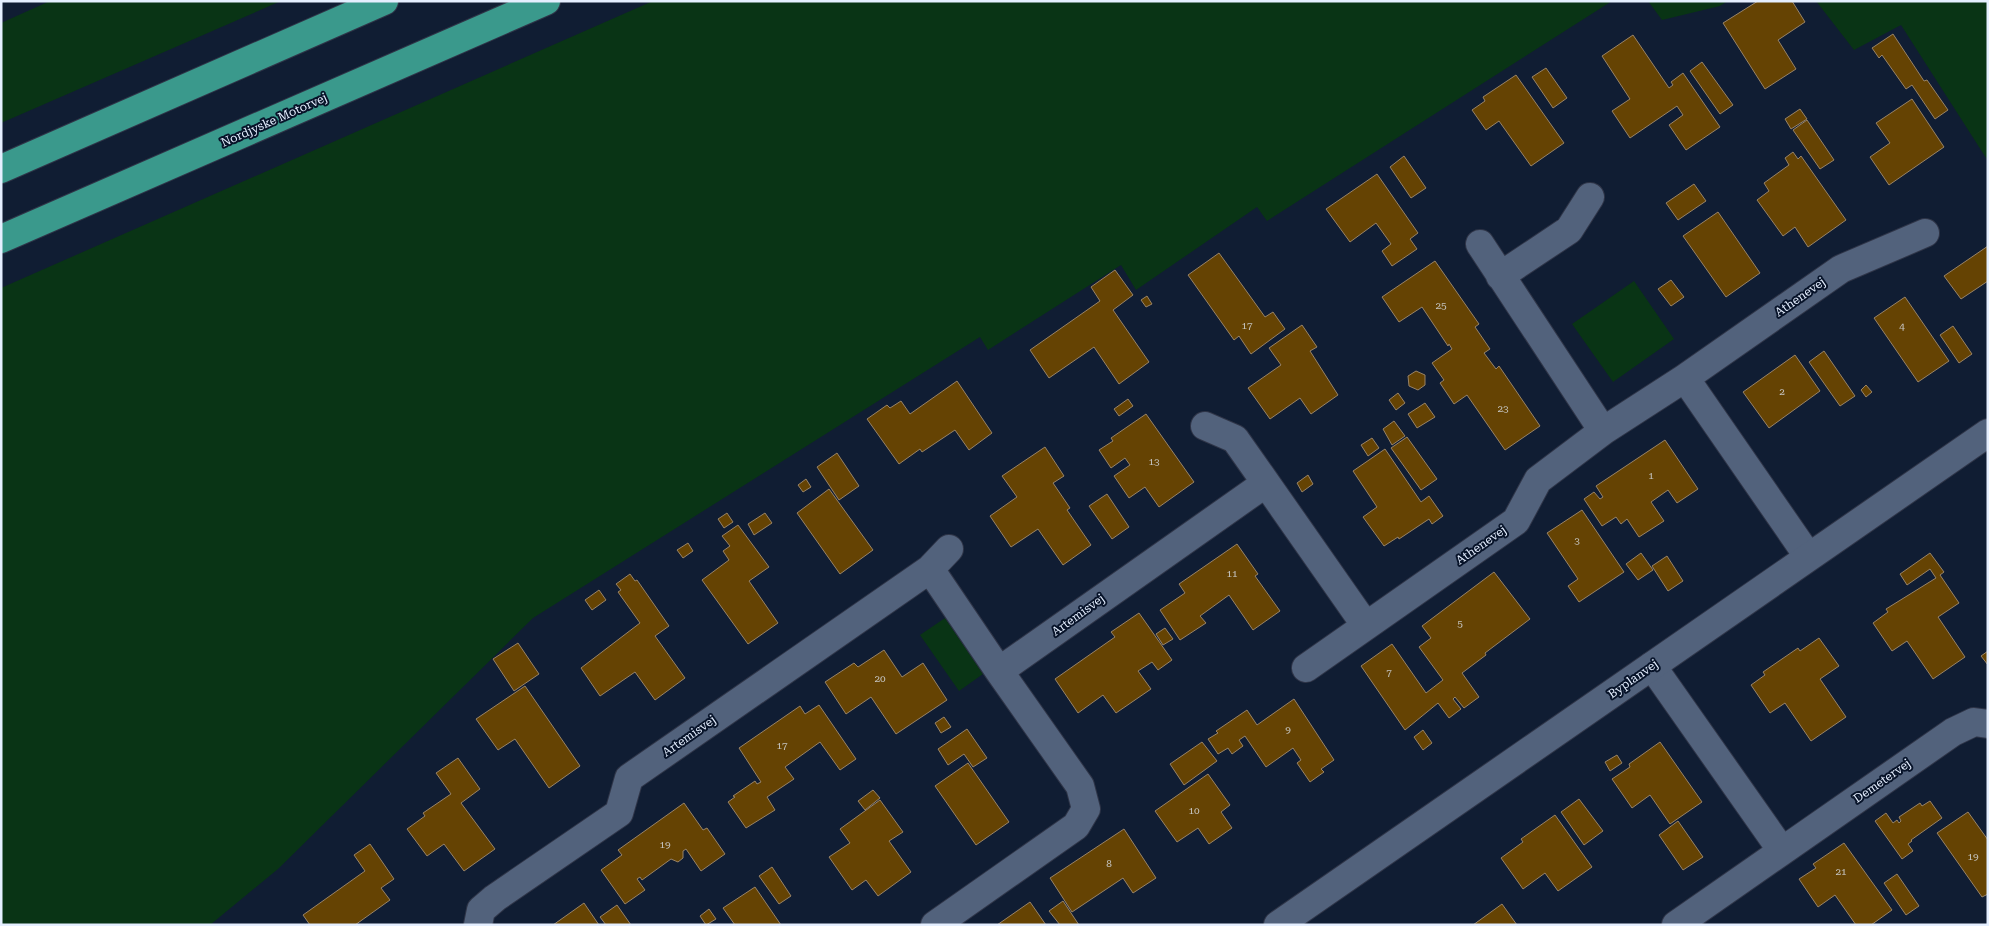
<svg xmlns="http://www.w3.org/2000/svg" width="1989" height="926" font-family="'Roboto Serif',serif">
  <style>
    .green { fill: #093415 }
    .building { fill: #654303; stroke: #988367 }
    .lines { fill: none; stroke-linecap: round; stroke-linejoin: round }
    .street-casing { stroke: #2f3548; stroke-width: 30 }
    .secondary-casing { stroke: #2f3548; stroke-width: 30 }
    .highway-casing { stroke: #2f3548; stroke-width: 30 }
    .street { stroke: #52627c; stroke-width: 28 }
    .secondary { stroke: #52627c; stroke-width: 28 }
    .highway { stroke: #3a998c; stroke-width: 28 }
    .labels { text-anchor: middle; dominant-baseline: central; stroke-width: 4; stroke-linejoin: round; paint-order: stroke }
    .number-label { font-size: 10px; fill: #c5c4c0 }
    .street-label { font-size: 12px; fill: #e5efff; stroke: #071329 }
  </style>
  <rect width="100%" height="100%" fill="#101d33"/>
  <path class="green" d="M50,1H281L1,123V23Z
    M653,1H1612L1267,221L1257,207L1136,290L1121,265L988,350L980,337L533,618L278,869L210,925H1V288Z
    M1648,1H1728L1720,6L1662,20Z
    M1816,1H1988V161L1901,25L1854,50Z
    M1634,281L1674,339L1613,382L1572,324Z
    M945,618L983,674L959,691L920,635Z"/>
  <path class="building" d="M1758,1H1792L1805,22L1778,40L1796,69L1765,89L1723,23Z
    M1893,34L1924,81L1927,80L1948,110L1935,119L1912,85L1906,89L1882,55L1879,58L1872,48Z
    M1633,35L1669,88L1673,85L1671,82L1683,73L1720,127L1686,150L1669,125L1683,115L1677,106L1630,138L1612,111L1630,99L1602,56Z
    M1702,62L1733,105L1720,114L1690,71Z
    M1546,68L1567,98L1553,108L1532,77Z
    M1516,75L1564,143L1531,166L1499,121L1486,130L1472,110L1485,101L1483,97Z
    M1912,99L1944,147L1889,185L1870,157L1890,143L1876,123Z
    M1800,109L1807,119L1791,129L1785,119Z
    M1807,120L1834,160L1820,169L1793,130Z
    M1793,152L1798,159L1801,156L1846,220L1808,247L1795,227L1783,236L1757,200L1769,191L1764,183L1789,165L1785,158Z
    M1404,156L1426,188L1411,198L1390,167Z
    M1377,174L1418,233L1410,239L1417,249L1392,266L1382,251L1391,244L1376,223L1350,242L1326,209Z
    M1694,184L1706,201L1678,220L1666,203Z
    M1718,212L1760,273L1726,297L1683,236Z
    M1988,246V281L1961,299L1944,276Z
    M1219,253L1265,317L1273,312L1285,329L1251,354L1239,336L1234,340L1188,275Z
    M1435,261L1479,324L1475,327L1490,349L1484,353L1496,369L1499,366L1540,426L1505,450L1467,395L1454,404L1440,383L1444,380L1432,363L1452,349L1449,344L1448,346L1422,307L1399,322L1382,297Z
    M1115,270L1133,295L1113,310L1149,362L1119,384L1094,347L1049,378L1030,350L1100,301L1091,287Z
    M1671,280L1684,297L1671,306L1658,289Z
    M1147,296L1152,304L1146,307L1141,300Z
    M1905,297L1949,361L1918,382L1874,318Z
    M1302,325L1317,347L1310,351L1338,395L1311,414L1300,398L1270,419L1248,388L1281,365L1269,348Z
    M1953,326L1972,354L1959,363L1940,335Z
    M1824,351L1855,396L1840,406L1809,362Z
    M1795,355L1820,391L1769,428L1743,392Z
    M1416,371L1425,375V385L1418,390L1409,386L1408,376Z
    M957,381L992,433L969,450L955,430L922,452L920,449L899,464L867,419L887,405L890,408L901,401L910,414Z
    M1866,385L1872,392L1866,397L1861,390Z
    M1398,393L1405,403L1396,410L1389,400Z
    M1128,399L1133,406L1119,416L1114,409Z
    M1425,403L1435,417L1417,428L1408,414Z
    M1146,414L1194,482L1159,507L1145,487L1129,498L1114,476L1130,465L1125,458L1111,468L1099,450L1113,441L1111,438Z
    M1394,421L1405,436L1392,445L1383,429Z
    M1407,437L1437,479L1421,490L1391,448Z
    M1372,438L1379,448L1368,456L1361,445Z
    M1665,440L1698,489L1677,503L1668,490L1651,502L1664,521L1639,537L1627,519L1621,524L1616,517L1602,526L1584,499L1594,492L1600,499L1603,497L1596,486Z
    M1045,447L1064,476L1053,483L1070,508L1067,510L1091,545L1063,565L1038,529L1011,547L990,516L1017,497L1002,476Z
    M1385,449L1421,502L1429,496L1443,516L1432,524L1429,519L1399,539L1398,537L1384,546L1363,517L1377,507L1353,471Z
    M837,453L859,486L839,500L817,467Z
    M1308,475L1313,484L1302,492L1297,483Z
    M806,479L811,487L803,492L798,485Z
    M829,489L873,550L840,574L797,513Z
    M1107,494L1129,527L1112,539L1089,506Z
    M1582,510L1624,572L1579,602L1568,586L1578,579L1547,533Z
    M727,513L733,522L724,528L718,519Z
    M765,513L772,523L754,535L748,524Z
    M738,525L769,567L749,581L778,623L748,644L702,580L729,560L723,551L730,546L722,536Z
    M688,543L693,551L683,558L677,550Z
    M1237,544L1258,574L1255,576L1280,611L1253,630L1229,595L1200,616L1206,623L1180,640L1160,610L1185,593L1179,584Z
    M1641,553L1653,570L1638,580L1626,564Z
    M1930,553L1944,572L1940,575L1959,603L1938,617L1965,657L1933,679L1907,641L1892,651L1873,623L1888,612L1886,609L1936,578L1930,569L1907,585L1900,574Z
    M1667,556L1683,581L1668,591L1652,566Z
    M1494,572L1530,619L1485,653L1486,655L1462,673L1479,697L1464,708L1455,697L1453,699L1461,709L1449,718L1438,703L1405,730L1361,666L1392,644L1426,693L1443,680L1419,647L1431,638L1422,626Z
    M630,574L635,581L637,580L669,626L655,636L685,678L655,700L635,672L600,696L581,668L640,623L618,592L621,590L616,584Z
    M599,590L606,600L592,610L585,600Z
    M1139,613L1172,660L1158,670L1152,662L1138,671L1151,689L1116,713L1103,695L1078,713L1055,679L1115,637L1111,632Z
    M1165,628L1173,639L1163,645L1156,634Z
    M1819,638L1839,666L1820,679L1846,717L1811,741L1785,703L1770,713L1751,685L1765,675L1763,672L1798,648L1800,651Z
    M518,643L539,674L514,691L493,659Z
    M884,650L902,677L923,663L947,700L896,734L871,697L846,714L825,682L854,663L858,667Z
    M1988,651V665L1981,656Z
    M525,686L580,766L549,788L515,739L498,750L476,719Z
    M1294,699L1334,760L1321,769L1324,772L1310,782L1297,763L1301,760L1293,748L1266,767L1245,736L1239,740L1243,746L1232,754L1228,748L1218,754L1208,739L1218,733L1216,731L1247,710L1257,725Z
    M819,705L856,759L840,770L820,742L785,767L794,779L767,797L775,810L746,828L728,802L735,797L733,796L755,781L757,784L761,782L739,748L800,706L805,714Z
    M944,717L951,727L941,733L935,723Z
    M967,729L987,758L973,767L964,754L948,765L938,749Z
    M1423,730L1432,743L1423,750L1414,737Z
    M1202,742L1217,761L1184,785L1170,764Z
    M1660,742L1702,802L1670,824L1650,795L1632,808L1612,779L1630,767L1629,764Z
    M1617,755L1622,763L1610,771L1605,762Z
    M458,758L480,789L461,803L495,849L464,871L444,844L427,856L407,829L425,816L423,813L451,794L436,773Z
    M968,763L1009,822L976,845L935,786Z
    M1208,774L1230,805L1221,812L1232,828L1209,844L1198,828L1177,842L1155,811Z
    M873,790L880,798L865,810L858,801Z
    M1579,799L1603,831L1584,845L1561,812Z
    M880,800L903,832L889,841L911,872L878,896L866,880L852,890L829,857L850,843L840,829Z
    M1930,801L1942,818L1911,840L1912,841L1908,844L1913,851L1902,859L1875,821L1886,813L1893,823L1897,820L1899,823L1901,821L1899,817L1920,803L1922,806Z
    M684,803L703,830L707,828L725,854L701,871L686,849L683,851V858L678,862L671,859L642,880L640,877L637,879L645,890L625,904L601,870L622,855L618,850Z
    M1968,812L1988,840V894L1982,897L1937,833Z
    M1555,815L1592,867L1558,891L1545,873L1523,889L1501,858L1523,842L1521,839Z
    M1678,821L1703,857L1683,870L1659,835Z
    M1124,829L1156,878L1133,893L1123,878L1072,912L1050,878Z
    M1844,843L1892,910L1871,925H1856L1835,895L1818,907L1799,879L1816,868L1813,864Z
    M370,844L394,879L381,888L390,900L355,925H310L303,915L365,871L354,855Z
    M772,867L791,896L779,904L759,876Z
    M1897,874L1919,906L1906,915L1884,883Z
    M755,887L781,925H735L723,908Z
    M1063,901L1079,925H1060L1049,911Z
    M1030,902L1046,925H997Z
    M584,903L599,925H553Z
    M1502,904L1517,925H1473Z
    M617,905L631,925H606L600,917Z
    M709,909L716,919L706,925L700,916Z"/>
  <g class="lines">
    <g class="street-casing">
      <path id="street" d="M1480,244L1603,431
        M1500,276L1569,230L1590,197
        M1685,378L1841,269L1925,233
        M1205,426L1235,439L1266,483
        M930,569L949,549
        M1652,666L1782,851
        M1306,668L1366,626
        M478,925L481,910L495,898L619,813L629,778L930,569L999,671
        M935,925L1076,826L1086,809L1080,786L999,671L1266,483L1366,626L1516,521L1538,480L1603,431L1685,378L1808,556
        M1676,925L1953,732L1974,722L1988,724"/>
    </g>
    <g class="secondary-casing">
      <path id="secondary" d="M1278,925L1988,433"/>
    </g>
    <g class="highway-casing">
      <path id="highway" d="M1,169L384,1
        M1,239L546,1"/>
    </g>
    <use href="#street" class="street"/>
    <use href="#secondary" class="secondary"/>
    <use href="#highway" class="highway"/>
  </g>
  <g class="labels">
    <g class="number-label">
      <text x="1441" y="305">25</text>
      <text x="1247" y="325">17</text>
      <text x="1902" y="326">4</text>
      <text x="1782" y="391">2</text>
      <text x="1503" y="408">23</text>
      <text x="1154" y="461">13</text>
      <text x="1651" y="475">1</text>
      <text x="1577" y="540">3</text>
      <text x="1232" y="573">11</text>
      <text x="1460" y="623">5</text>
      <text x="1389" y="672">7</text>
      <text x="880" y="678">20</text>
      <text x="1288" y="729">9</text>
      <text x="782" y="745">17</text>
      <text x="1194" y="810">10</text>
      <text x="665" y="844">19</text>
      <text x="1973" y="856">19</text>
      <text x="1109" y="863">8</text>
      <text x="1841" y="871">21</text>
    </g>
    <g class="street-label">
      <text transform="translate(274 120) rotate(-24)">Nordjyske Motorvej</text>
      <text transform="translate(1800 297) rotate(-35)">Athenevej</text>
      <text transform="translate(1481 545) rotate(-35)">Athenevej</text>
      <text transform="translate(1078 615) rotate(-36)">Artemisvej</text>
      <text transform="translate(1633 679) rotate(-35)">Byplanvej</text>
      <text transform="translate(689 736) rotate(-35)">Artemisvej</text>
      <text transform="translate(1882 781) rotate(-35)">Demetervej</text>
    </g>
  </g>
  <rect width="1989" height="926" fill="none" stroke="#e5efff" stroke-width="5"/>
</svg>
